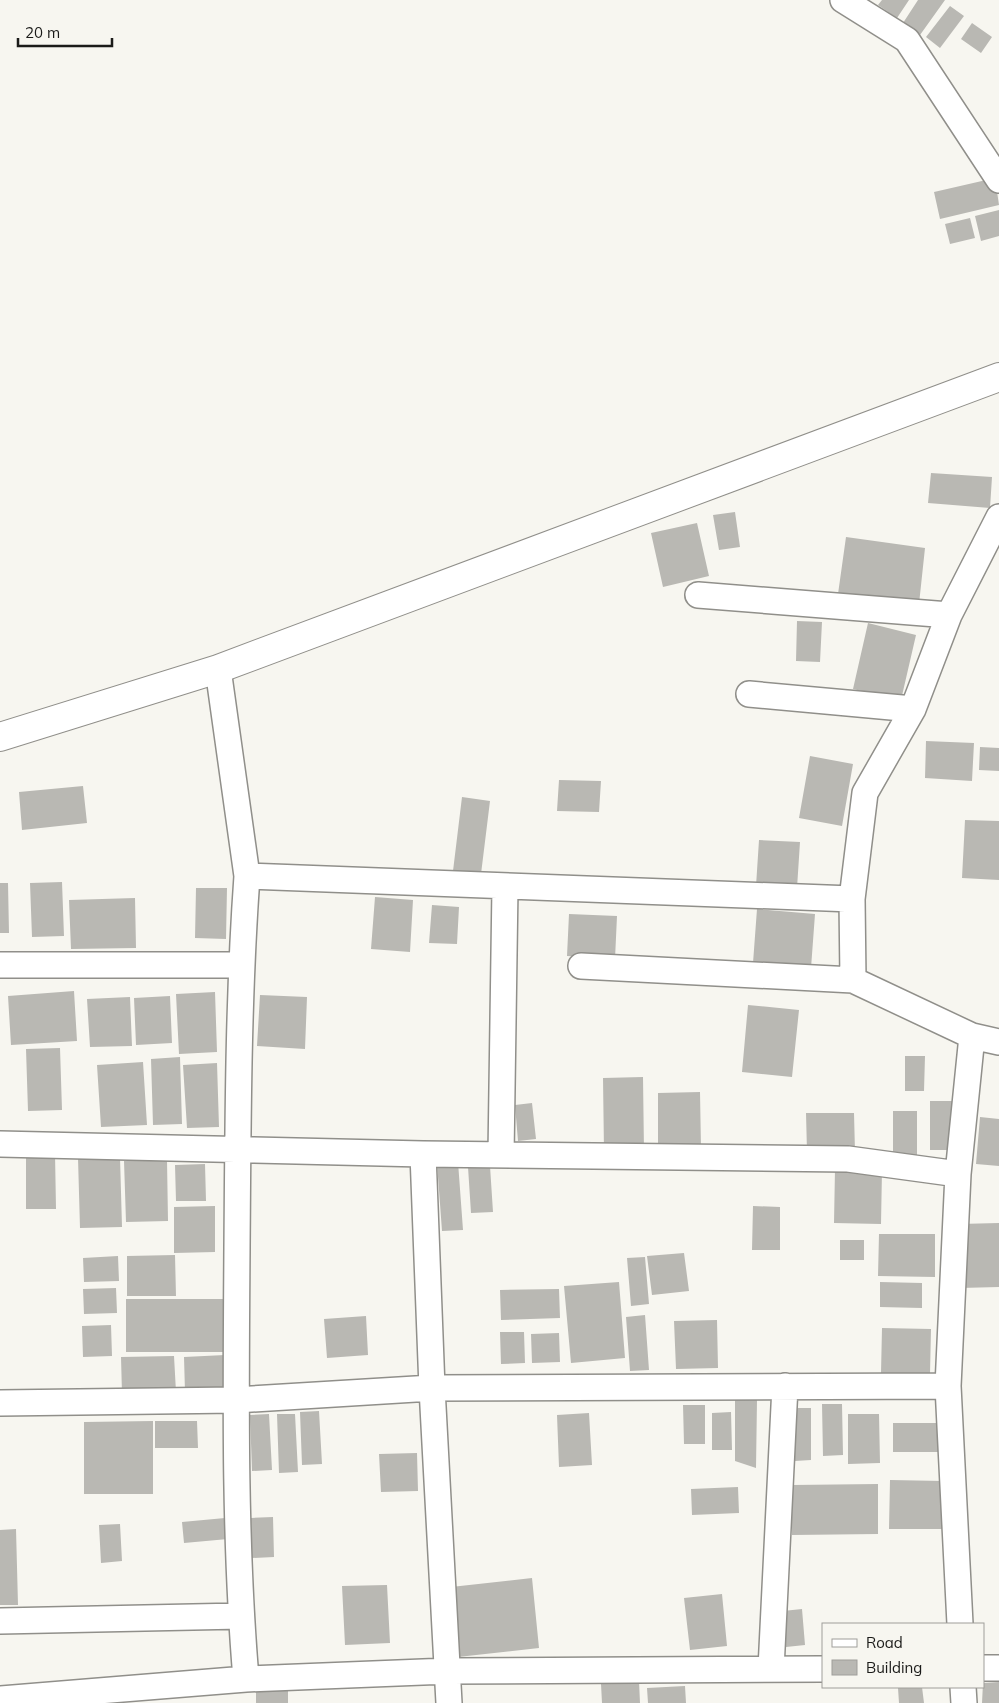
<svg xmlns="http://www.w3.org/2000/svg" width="999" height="1703" font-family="Mulish,sans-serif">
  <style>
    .building { fill: #b9b8b3 }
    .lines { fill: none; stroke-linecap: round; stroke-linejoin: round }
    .minor-casing { stroke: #908f8a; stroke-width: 28 }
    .secondary-casing { stroke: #908f8a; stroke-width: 30 }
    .minor { stroke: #fff; stroke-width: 25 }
    .secondary { stroke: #fff; stroke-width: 28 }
  </style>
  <rect width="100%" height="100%" fill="#f7f6f0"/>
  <path class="building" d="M882,0H909L897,18L878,5Z
    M918,0H945L920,35L903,23Z
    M950,6L964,16L940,48L926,37Z
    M972,23L992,37L981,53L961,39Z
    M995,178L999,205L940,219L934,192Z
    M999,210V236L981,241L975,216Z
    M970,218L975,238L950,244L945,224Z
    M931,473L992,477L990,508L928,503Z
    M735,512L740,547L719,550L713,515Z
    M697,523L709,576L663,587L651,533Z
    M846,537L925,548L919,604L838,594Z
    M797,621L822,622L820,662L796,661Z
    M868,623L916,635L901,700L853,689Z
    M926,741L974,743L972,781L925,778Z
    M980,747L999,748V771L979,770Z
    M810,756L853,764L842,826L799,818Z
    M559,780L601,781L599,812L557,811Z
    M83,786L87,823L22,830L19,792Z
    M462,797L490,801L481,874L453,871Z
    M965,820L999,821V880L962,878Z
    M759,840L800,842L797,888L756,886Z
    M62,882L64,936L32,937L30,883Z
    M0,883H8L9,933H0Z
    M196,888H227L226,939L195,938Z
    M375,897L413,900L410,952L371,949Z
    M135,898L136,948L71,949L69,900Z
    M432,905L459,907L457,944L429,943Z
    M757,909L815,914L811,968L753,963Z
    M569,914L617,916L615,959L567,956Z
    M74,991L77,1041L11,1045L8,996Z
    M215,992L217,1052L179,1054L176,994Z
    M260,995L307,997L305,1049L257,1046Z
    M170,996L172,1043L136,1045L134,998Z
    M130,997L132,1046L90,1047L87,999Z
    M748,1005L799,1010L792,1077L742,1072Z
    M60,1048L62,1110L28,1111L26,1049Z
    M905,1056H925L924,1091H905Z
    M180,1057L182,1124L153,1125L151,1059Z
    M143,1062L147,1125L101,1127L97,1065Z
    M217,1063L219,1127L187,1128L183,1065Z
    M643,1077L644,1152H604L603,1078Z
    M700,1092L701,1149L658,1150V1093Z
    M930,1101H952V1150H930Z
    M532,1103L536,1139L518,1141L515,1105Z
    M893,1111H917V1158H893Z
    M806,1113H854L855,1152H807Z
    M980,1117L999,1119V1166L976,1164Z
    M26,1153H55L56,1209H26Z
    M120,1157L122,1227L80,1228L78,1158Z
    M167,1160L168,1221L126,1222L124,1161Z
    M458,1162L463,1230L442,1231L437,1163Z
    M205,1164L206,1201H176L175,1165Z
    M490,1166L493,1212L471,1213L468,1167Z
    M835,1169L882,1170L881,1224L834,1223Z
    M215,1206V1252L174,1253V1207Z
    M753,1206L780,1207V1250H752Z
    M999,1223V1287L960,1288L959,1224Z
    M879,1234H935V1277L878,1276Z
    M840,1240H864V1260H840Z
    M684,1253L689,1291L652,1295L647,1256Z
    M175,1255L176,1296H127V1256Z
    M118,1256L119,1281L84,1282L83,1258Z
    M645,1257L649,1304L631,1306L627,1258Z
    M619,1282L625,1358L571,1363L564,1286Z
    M880,1282L922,1283V1308L880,1307Z
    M116,1288L117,1313L84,1314L83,1289Z
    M559,1289L560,1318L501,1320L500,1290Z
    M126,1299H226V1352H126Z
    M645,1315L649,1370L630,1371L626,1317Z
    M366,1316L368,1355L327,1358L324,1319Z
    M717,1320L718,1368L676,1369L674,1321Z
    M111,1325L112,1356L83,1357L82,1326Z
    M882,1328L931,1329L930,1374L881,1373Z
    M500,1332H524L525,1363L501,1364Z
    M559,1333L560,1362L532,1363L531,1334Z
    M225,1355L227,1390L185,1392L184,1357Z
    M174,1356L176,1392L122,1394L121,1357Z
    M735,1395L757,1400L756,1468L735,1461Z
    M822,1404H842L843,1455L823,1456Z
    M683,1405H705V1444H684Z
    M794,1408H811V1460L795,1461Z
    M319,1411L322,1464L302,1465L300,1412Z
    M731,1412L732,1450H712V1413Z
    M589,1413L592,1465L559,1467L557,1415Z
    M269,1414L272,1470L252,1471L250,1415Z
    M277,1414H295L298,1472L279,1473Z
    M848,1414H879L880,1463L848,1464Z
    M153,1421V1494H84V1422Z
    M155,1421H197L198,1448H155Z
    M893,1423H945L946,1452H893Z
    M417,1453L418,1491L381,1492L379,1454Z
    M890,1480L943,1481V1529H889Z
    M878,1484V1534L792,1535V1485Z
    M738,1487L739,1513L692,1515L691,1489Z
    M273,1517L274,1557L252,1558L251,1518Z
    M225,1518L228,1539L184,1543L182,1522Z
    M120,1524L122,1561L101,1563L99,1525Z
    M16,1529L18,1605H0V1530Z
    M532,1578L539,1648L458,1657L451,1587Z
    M387,1585L390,1643L345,1645L342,1586Z
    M722,1594L727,1646L690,1650L684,1598Z
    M802,1609L805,1645L786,1647L783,1611Z
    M639,1681L640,1703H602L601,1684Z
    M999,1682V1703H982L983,1683Z
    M685,1686L686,1703H648L647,1688Z
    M922,1687L924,1703H899L898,1688Z
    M256,1688H288V1703H256Z"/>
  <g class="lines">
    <g class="minor-casing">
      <path id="minor" d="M843,0L907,40L999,180
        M698,595L949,615
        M218,669L247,876L852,899
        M749,694L913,709
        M0,965H240
        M581,966L853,980L972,1036L999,1042
        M853,980L852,899L865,793L913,709L949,615L999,517
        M0,1144L423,1154L848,1159L958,1174
        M423,1154L432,1388L449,1703
        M501,1155L505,887
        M0,1403L236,1400L432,1388L948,1386
        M0,1621L241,1616
        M960,1624L948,1386L958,1174L972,1036
        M983,1668H999
        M771,1669L785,1386
        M246,1679C234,1536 236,1392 237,1248C238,1124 238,1000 247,876
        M963,1687L964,1703
        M0,1699L246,1679L448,1671L823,1669"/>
    </g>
    <g class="secondary-casing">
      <path id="secondary" d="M0,737L218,669L999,377"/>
    </g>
    <use href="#minor" class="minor"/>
    <use href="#secondary" class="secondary"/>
  </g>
  <rect x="822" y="1623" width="162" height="65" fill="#f7f6f0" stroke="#9f9e9a"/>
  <rect x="832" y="1639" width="25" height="8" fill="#ffffff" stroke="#9f9e9a"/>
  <text x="866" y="1648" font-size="15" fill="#1b1b19">Road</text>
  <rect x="832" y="1660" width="25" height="15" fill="#b9b8b3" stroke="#9f9e9a"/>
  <text x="866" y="1673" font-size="15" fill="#1b1b19">Building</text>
  <path d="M18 38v8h94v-8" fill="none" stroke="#1b1b19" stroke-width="2.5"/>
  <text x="25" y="38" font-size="15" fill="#1b1b19" stroke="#f7f6f0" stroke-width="4" paint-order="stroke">20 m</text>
</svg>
